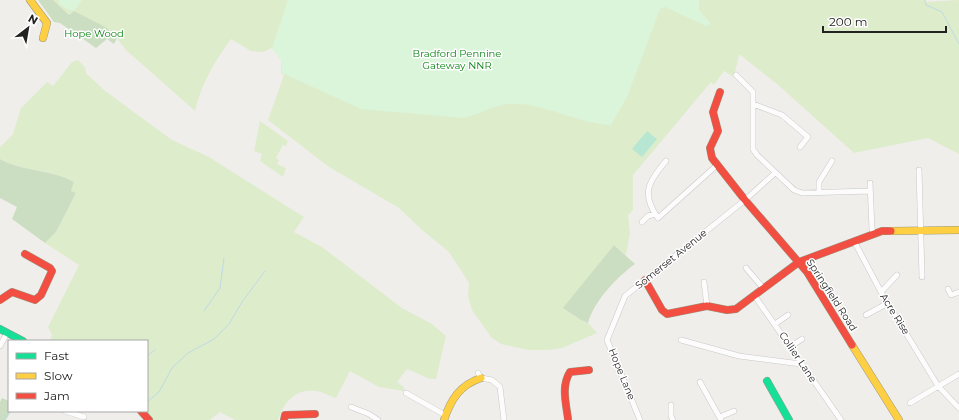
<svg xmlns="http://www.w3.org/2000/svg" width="959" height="420" font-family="Montserrat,sans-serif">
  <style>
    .grass { fill: #ddeccb }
    .forest { fill: #cbdec1 }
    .park { fill: #daf5da }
    .pitch { fill: #b7e6d2 }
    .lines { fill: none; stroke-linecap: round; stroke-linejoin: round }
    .stream { stroke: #bfdbe3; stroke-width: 1 }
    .street-casing { stroke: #c9c8c7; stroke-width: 6 }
    .fast-casing { stroke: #999a82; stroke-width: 8 }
    .slow-casing { stroke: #999a82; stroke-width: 8 }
    .jam-casing { stroke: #999a82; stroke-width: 8 }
    .street { stroke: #fdfcfc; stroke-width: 5 }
    .fast { stroke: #16e098; stroke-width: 7 }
    .slow { stroke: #ffcf43; stroke-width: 7 }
    .jam { stroke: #f24e42; stroke-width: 7 }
    .labels { text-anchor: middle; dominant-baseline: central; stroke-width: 3; stroke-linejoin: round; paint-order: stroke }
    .park-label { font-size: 10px; fill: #0c8416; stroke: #fff }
    .street-label { font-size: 10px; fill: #222; stroke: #fff }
  </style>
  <rect width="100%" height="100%" fill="#f0eeeb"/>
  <path class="grass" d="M53,0H925L926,2L959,0V154L928,138L854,153L777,84L739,54L734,77L724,71L714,85L711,82L633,175V209L630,214H628L630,233L626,255L614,245L564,308L581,320L588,323L597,333L562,348L548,350H528L501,344L491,337L472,310L468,296L469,283L449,252L422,230L399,208L329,167L268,120L284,75L281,73V60L272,48L263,52L251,51L231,39C215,61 201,84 195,111L126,50L117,38L74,11L69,15Z
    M78,60L85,67L86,73L104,90L172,140L209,157L304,217L294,232L322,247L402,308L432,324L446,336L436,379H430L407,369L397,382L404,387V391L379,387L350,371L336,398C329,396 322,391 314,391C295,388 283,404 278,420H235L220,412L210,420H154L146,411L147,400L149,399L147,397V341H50L52,335L48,327L79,265L45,243L56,232L76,193L71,191L74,182C51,169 23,172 0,159V147L13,134L21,108L47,82L53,86L72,62Z
    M260,121L288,141L286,146L283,145L276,158L279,160L277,164L286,168L283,177L260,161L262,154L254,151Z"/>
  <path class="forest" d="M38,0H53L69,15L74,11L107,28L117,38L114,44L107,39L96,48L60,23L54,22Z
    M0,159C23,172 51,169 74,182L71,191L76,193L56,232L45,243L12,219L17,207L0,198Z
    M614,245L635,264C617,277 594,301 588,323L581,320L563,308Z
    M2,398L9,401V411H11L6,420H0V402Z"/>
  <path class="park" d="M59,0H82L74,11L67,9L59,4Z
    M288,0H699V10L711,24L706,26L665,7L660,9L627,97L611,125C579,124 541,102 509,104C492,105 479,115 463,118L361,109L282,73L281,60L272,48Z"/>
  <path class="pitch" d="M647,131L657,139L642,157L632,149Z"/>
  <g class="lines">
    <path class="stream" d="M925,0L926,5L942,12L959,44
      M204,311L220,288L224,258
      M147,356L155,350
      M147,402L159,392L172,368L188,353L214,339L229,324L242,302L265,271
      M3,420L9,411"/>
    <g class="street-casing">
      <path id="street" d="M736,75L753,92V149L757,155L794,190L802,193L870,191
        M753,104L782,115L808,137L800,147
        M666,161C648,182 641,194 658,218L717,165
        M919,170L922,277
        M870,183L872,229L874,234
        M819,192V182L832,161
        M642,222L648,216L655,214
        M854,241L881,292L938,386L959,408
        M746,268L763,288
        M704,282L707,306
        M948,289L951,295L959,292
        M881,292L897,275
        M754,295L841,420
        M866,315L888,303
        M775,324L788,315
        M681,340L739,356L801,364
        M0,346L7,333
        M790,347L802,339
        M478,373L481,378L492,380L500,387L504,420
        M700,382L721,420
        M406,393L445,415
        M910,403L959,374
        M671,405V416L673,420
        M351,407L369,414L378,420
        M65,411L84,417
        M720,417L734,411
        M640,420L607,340L625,296L745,200L775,173"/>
    </g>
    <g class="fast-casing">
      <path id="fast" d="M0,329L23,341
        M767,381L789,420"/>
    </g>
    <g class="slow-casing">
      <path id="slow" d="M30,0L47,23L43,38
        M891,231L959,230
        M852,345L899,420
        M444,420C451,399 460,385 481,378"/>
    </g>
    <g class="jam-casing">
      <path id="jam" d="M720,92L713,112L718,131L710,148L712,158L745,200L807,272L852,345
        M645,280L662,310L667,314L707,306L727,310L736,309L799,262L882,231H891
        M0,300L12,292L35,300L41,295L52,271L50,268L25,254
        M141,411L149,420
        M568,419C566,403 561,386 570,372L589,370
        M284,420L285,415L315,414"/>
    </g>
    <use href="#street" class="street"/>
    <use href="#fast" class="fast"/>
    <use href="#slow" class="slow"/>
    <use href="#jam" class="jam"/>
  </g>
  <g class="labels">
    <g class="park-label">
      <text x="94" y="33">Hope Wood</text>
      <text x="457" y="53">Bradford Pennine<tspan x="457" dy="12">Gateway NNR</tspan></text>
    </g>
    <g class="street-label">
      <text transform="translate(671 259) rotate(-39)">Somerset Avenue</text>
      <text transform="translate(832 295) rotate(57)">Springfield Road</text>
      <text transform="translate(895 314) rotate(58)">Acre Rise</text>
      <text transform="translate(798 357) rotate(56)">Collier Lane</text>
      <text transform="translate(622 374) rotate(68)">Hope Lane</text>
    </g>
  </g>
  <rect x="8" y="340" width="140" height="72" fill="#ffffff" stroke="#a7a7a7"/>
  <rect x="16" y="353" width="20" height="6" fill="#16e098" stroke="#a7a7a7"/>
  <text x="44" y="360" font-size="12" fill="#222222">Fast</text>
  <rect x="16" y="373" width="20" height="6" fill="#ffcf43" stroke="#a7a7a7"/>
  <text x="44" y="380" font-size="12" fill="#222222">Slow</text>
  <rect x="16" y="393" width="20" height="6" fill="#f24e42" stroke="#a7a7a7"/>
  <text x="44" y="400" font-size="12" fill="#222222">Jam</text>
  <g transform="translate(28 28) rotate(31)" stroke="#ffffff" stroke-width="3" paint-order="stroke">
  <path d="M0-3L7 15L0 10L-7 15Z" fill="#222222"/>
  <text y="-6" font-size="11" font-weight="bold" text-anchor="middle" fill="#222222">N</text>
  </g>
  <path d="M823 26v6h123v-6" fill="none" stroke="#222222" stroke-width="2"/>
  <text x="829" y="26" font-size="12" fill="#222222" stroke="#ffffff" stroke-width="3" paint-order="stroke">200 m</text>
</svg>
